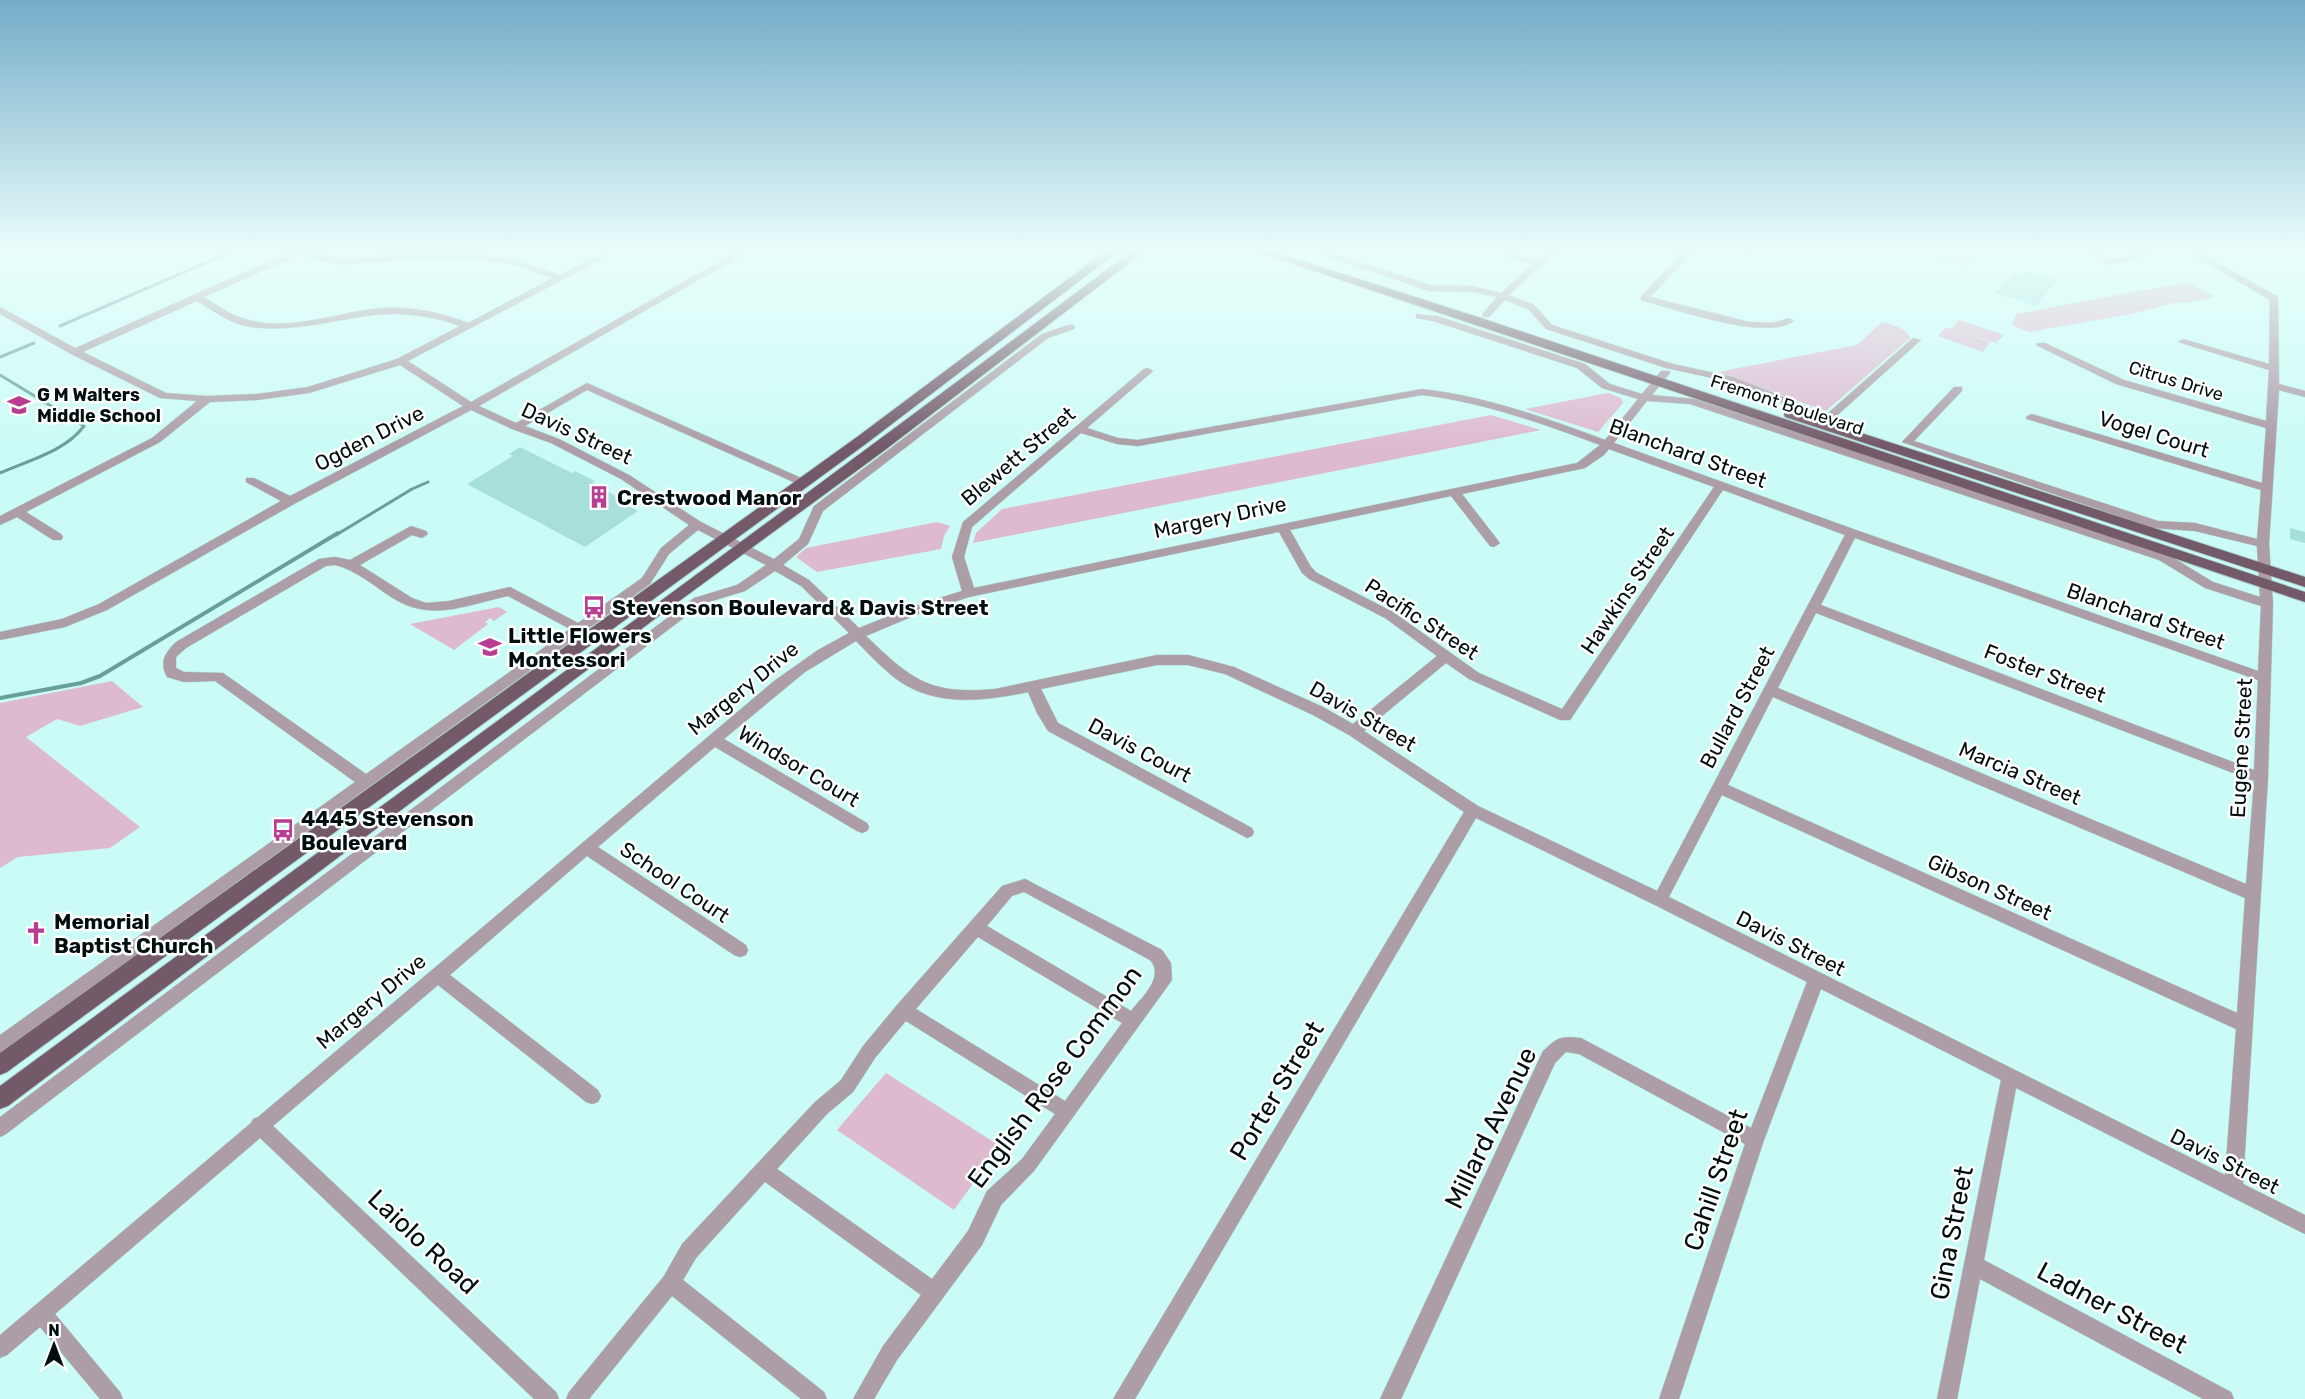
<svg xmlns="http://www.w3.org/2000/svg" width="2305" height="1399" font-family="Rubik,sans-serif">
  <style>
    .green { fill: #debacf }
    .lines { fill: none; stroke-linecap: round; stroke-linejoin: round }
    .stream-far1 { stroke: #679f99; stroke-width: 3 }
    .stream { stroke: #679f99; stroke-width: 4 }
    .building { fill: #a7e0da }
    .minor-casing { stroke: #abd5d1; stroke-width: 1 }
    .major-casing { stroke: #abd5d1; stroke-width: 2 }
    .minor { fill: #ad9da6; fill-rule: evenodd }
    .major { fill: #745969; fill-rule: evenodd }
    .labels { text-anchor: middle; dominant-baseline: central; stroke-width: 5; stroke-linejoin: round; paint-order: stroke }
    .far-street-label { font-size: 18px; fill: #01100f; stroke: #fff }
    .far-poi-label { font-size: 18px; font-weight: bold; fill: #01100f; stroke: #fff; text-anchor: start }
    .street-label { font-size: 21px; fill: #01100f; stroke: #fff }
    .poi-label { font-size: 21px; font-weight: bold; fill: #01100f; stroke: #fff; text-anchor: start }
    .near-street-label { font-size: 26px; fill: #01100f; stroke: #fff }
  </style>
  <rect width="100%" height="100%" fill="#cbfbf6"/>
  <path class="green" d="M1916,250H1979L1966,266Z
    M2187,282L2215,297L2186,303L2177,302L2131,314L2029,332L2012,325L2016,314Z
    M1959,320L2004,335L1996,343L1953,329L1990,342L1983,352L1938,336L1946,327L1952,329Z
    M1882,322C1891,325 1907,327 1910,338L1826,411L1718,372L1857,345Z
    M1608,393L1621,398L1623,403L1598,432L1525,409Z
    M1491,415L1541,430L973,543L976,533L1002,509Z
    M937,522L950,526L944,536L941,549L817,572L796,557L806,548Z
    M499,607L507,612L494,621L490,618L485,622L488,624L454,650L410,624Z
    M112,681L143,707L80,726L57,719L26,737L140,827L110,848L18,857L0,868V703Z
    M886,1073L1000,1146L954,1210L837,1130Z"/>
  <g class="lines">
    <path class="stream-far1" d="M60,326L235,250
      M0,357L34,343
      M0,375L84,426C66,451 27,461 0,473
      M336,535L412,489L428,482"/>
    <path class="stream" d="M0,698L81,683L100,676L338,533"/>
  </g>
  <path class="building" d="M2014,271L2025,275L2028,271L2057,280L2036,306L1995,293Z
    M520,447L572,473L575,471L595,481L592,482L621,499L618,501L638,511L585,547L467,484L513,456L509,454Z
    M2290,528L2305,532V543L2290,539Z"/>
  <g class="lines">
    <g class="minor-casing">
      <path id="minor" d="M294,250H306L340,259L424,252L481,254L516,260L560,275L607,250H619L408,361L471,402L740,250H751L479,406L516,423L587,383L808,481V485H800L587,390L525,426L559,439L629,475L701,522L774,559L799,539L814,506L1042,334L1068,325H1074V329L1048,338L823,511L808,544L783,565L809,580L859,628L914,606L962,591L952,557L963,522L1144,369L1148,368L1153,371L1087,428L1118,438L1138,440L1422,389C1485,396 1546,418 1605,440L1638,399L1602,388L1577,368L1433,321L1416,318V314L1437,316L1585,364L1610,384L1642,394L1661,371H1669L1670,373L1652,395L1695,399L2167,554L2213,582L2260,597L2257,546L2195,531L2153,528L1902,442L1954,387H1962V391L1914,441L2158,521L2195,523L2257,539L2261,490L2027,419L2026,417L2031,414L2035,415L2262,483L2266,428L2116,384L2036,345L2037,343H2045L2124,380L2266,421L2269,370L2178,342L2183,339L2269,364L2270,300L2185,250H2196L2278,297L2279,384L2305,391V397L2279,390L2269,544L2273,604L2268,778L2243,1184L2305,1215V1234L2016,1088L1984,1260L2231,1392L2234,1399H2203L1980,1279L1957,1399H1937L2001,1080L1821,989L1764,1140L1679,1399H1659L1745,1144L1579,1054L1566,1052L1555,1063L1401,1399H1380L1543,1051C1558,1037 1560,1036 1581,1038L1751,1128L1807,982L1655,905L1476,818L1135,1399H1113L1464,812L1349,735L1313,715L1225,674L1188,665H1157L1041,689L1058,723L1252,828L1254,832L1252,836L1247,838L1048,731L1037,713L1028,692C982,702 929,708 890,674C878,664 867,652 856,641L805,672L724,739L867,823L869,827L867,831L862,833L857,831L715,747L598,847L746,945L748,950L746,955L740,957L734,955L587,856L450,975L598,1090L601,1096L598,1102L592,1104L586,1102L438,985L273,1126L556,1392L559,1399H534L260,1138L55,1314L120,1392L123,1399H100L40,1327L7,1355L0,1358V1335L251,1123L253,1119L258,1117L774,681L818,650L849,633L801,586L775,571L745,591L702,604L6,1134L0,1137V1117L694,598L737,585L766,565L698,530L669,554L650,584L0,1053V1035L355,782L215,681L184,682L167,677C159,662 165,653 176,642L319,559L335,557L350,560L411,526L426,531L428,534L422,538L412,535L360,565L412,598L426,603L449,601L510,587L578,623L642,578L661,548L689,525L621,479L551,443L512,429L471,410L294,504L107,610L65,627L0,640V632L62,619L99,604L281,501L246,482V478H254L290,496L463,406L400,365L309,393L257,400L210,402L160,442L26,512L61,534L63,537L61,540H53L17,517L0,525V516L152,438L197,401L160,398L71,354L0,314V307L75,348ZM299,255L340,265L424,258L481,260L511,264L553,278L468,323C437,311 405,305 373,309C333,314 285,332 245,319C230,315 217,305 204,297ZM197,301C212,310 228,322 246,326C289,334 332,320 374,315C404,312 432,316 460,326L397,359L308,387L257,394L207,396L166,393L83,352ZM1422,395C1483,402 1543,424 1600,445L1577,463L974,588L964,557L972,527L1081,433L1117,444L1138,446ZM1647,401L1690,404L2159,560L2205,588L2261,606L2258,671L1856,530L1614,443ZM1609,449L1714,487L1562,709L1479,673L1393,612L1317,573L1311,567L1290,530L1451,496L1490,546L1494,547L1500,543L1462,494L1585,468L1604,455ZM1723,490L1845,535L1657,891L1478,806L1364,731L1446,663L1469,679L1560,720H1570ZM1279,532L1302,573L1309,579L1385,618L1437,656L1353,724L1323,707L1234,667L1188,655H1157L995,689C929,695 912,680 866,636L923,612L969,597ZM1855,538L2258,680L2254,770L1821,605ZM335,565C356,570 373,585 391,597C431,623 466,605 508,596L570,629L366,774L223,673L184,672L176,668V657L186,648L326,566ZM1816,613L2254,781L2246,884L1778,688ZM1773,697L2245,898L2237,1013L1728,785ZM1722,795L2236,1029L2225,1175L1669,897Z
        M1308,250H1322L1430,285L1474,286L1501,293L1532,265L1489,250H1504L1537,261L1548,250H1558L1509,295L1534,305L1552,325L1673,364L1733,377L1827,414L1913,338L1921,340L1832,420L1828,421L1726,381L1666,368L1546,329L1528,309L1505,300L1489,317H1483V313L1497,297L1474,292L1429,291Z
        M1657,250H1672L1682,254L1686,250H1695L1650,297L1749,322L1772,323L1789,318L1794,321C1767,342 1674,309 1641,300V296L1678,258Z
        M1733,250H1746L1750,253L1745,256Z
        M2082,250H2093L2109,259L2154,250H2174L2108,265Z
        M1025,879L1162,950L1171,963L1172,980L1034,1171L1001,1205L982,1245L897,1360L874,1399H853L883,1346L921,1295L765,1182L696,1258L683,1280L824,1392L827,1399H801L672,1296L589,1399H566L569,1392L664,1276L682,1244L815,1102L841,1080L863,1046L897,1005L1002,886ZM1024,892L1150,960C1165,977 1142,997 1131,1011L987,926L1012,896ZM978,937L1122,1023L1065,1101L916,1009ZM906,1021L1055,1114L1022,1159L987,1191L968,1231L932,1279L777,1169L827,1114L853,1092L875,1058Z"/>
    </g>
    <g class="major-casing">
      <path id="major" d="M1107,250H1120L867,443L7,1072L0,1075V1053L857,437Z
        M1133,250H1146L885,450L652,621L8,1106L0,1109V1086C378,808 758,532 1133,250Z
        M1251,250H1268L1484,319L2305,592V602Z
        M1790,410L2305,577V587L1785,417L1784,414L1785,411Z"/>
    </g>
    <use href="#minor" class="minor"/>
    <use href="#major" class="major"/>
  </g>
  <linearGradient id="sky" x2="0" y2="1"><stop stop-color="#74acc8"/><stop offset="0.56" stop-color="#e8fdfb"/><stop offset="1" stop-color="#e8fdfb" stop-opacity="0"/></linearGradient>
  <rect width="2305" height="446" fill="url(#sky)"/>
  <defs>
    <g id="school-bare" transform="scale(1.8)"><path d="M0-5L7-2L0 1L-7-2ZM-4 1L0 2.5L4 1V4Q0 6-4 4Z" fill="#b83e91" stroke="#fff" stroke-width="2.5" paint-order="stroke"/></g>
    <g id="building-bare" transform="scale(1.8)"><path d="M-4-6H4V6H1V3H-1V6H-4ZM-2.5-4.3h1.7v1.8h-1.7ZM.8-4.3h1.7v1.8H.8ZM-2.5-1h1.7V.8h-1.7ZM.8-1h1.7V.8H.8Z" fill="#b83e91" stroke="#fff" stroke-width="2.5" paint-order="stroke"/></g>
    <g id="bus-bare" transform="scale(1.8)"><path d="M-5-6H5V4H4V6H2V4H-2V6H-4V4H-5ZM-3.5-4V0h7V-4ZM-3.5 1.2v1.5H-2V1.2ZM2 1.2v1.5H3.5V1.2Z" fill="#b83e91" stroke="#fff" stroke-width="2.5" paint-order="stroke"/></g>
    <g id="church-bare" transform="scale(1.8)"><path d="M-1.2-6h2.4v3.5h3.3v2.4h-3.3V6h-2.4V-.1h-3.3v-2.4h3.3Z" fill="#b83e91" stroke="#fff" stroke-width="2.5" paint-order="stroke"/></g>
  </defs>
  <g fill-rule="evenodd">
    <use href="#school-bare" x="19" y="405"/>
    <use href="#building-bare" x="599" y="497"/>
    <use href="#bus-bare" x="594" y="607"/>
    <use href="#school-bare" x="490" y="647"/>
    <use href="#bus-bare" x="283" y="830"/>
    <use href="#church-bare" x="36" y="933"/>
  </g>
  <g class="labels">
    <g class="far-street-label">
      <text transform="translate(2176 381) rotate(17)">Citrus Drive</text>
      <text transform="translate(1787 405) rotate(18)">Fremont Boulevard</text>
    </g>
    <g class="far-poi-label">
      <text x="37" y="395">G M Walters<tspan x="37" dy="21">Middle School</tspan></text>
    </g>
    <g class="street-label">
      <text transform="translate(577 433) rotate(25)">Davis Street</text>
      <text transform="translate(2154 434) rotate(17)">Vogel Court</text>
      <text transform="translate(369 438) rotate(-27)">Ogden Drive</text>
      <text transform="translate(1688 453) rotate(20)">Blanchard Street</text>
      <text transform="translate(1018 456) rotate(-40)">Blewett Street</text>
      <text transform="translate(1220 517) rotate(-12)">Margery Drive</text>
      <text transform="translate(1627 590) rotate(-56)">Hawkins Street</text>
      <text transform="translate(2146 616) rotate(19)">Blanchard Street</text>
      <text transform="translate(1422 619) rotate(33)">Pacific Street</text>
      <text transform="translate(2045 673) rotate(21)">Foster Street</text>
      <text transform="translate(743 688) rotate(-39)">Margery Drive</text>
      <text transform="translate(1737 707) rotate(-62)">Bullard Street</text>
      <text transform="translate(1363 716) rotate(30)">Davis Street</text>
      <text transform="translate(2241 748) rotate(-87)">Eugene Street</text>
      <text transform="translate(1140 750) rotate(28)">Davis Court</text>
      <text transform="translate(799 766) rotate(31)">Windsor Court</text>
      <text transform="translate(2020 773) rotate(23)">Marcia Street</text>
      <text transform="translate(675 882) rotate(34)">School Court</text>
      <text transform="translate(1990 887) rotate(24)">Gibson Street</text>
      <text transform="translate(1791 943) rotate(27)">Davis Street</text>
      <text transform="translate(371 1001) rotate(-40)">Margery Drive</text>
      <text transform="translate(2225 1161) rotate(27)">Davis Street</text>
    </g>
    <g class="poi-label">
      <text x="617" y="497">Crestwood Manor</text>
      <text x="612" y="607">Stevenson Boulevard &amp; Davis Street</text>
      <text x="508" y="635">Little Flowers<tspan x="508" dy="24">Montessori</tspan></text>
      <text x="301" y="818">4445 Stevenson<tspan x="301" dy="24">Boulevard</tspan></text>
      <text x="54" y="921">Memorial<tspan x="54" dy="24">Baptist Church</tspan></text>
    </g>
    <g class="near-street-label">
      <text transform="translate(1055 1077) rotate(-53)">English Rose Common</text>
      <text transform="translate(1277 1091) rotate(-59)">Porter Street</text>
      <text transform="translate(1491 1128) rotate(-64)">Millard Avenue</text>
      <text transform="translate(1716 1180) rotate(-71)">Cahill Street</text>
      <text transform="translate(1952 1233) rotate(-79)">Gina Street</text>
      <text transform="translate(423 1242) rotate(43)">Laiolo Road</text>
      <text transform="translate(2112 1308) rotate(28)">Ladner Street</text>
    </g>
  </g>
  <g transform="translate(54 1345)" stroke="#ffffff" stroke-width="4.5" paint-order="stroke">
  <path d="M0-4.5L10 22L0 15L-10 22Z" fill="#01100f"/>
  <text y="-9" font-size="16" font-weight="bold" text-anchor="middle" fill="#01100f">N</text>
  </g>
</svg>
